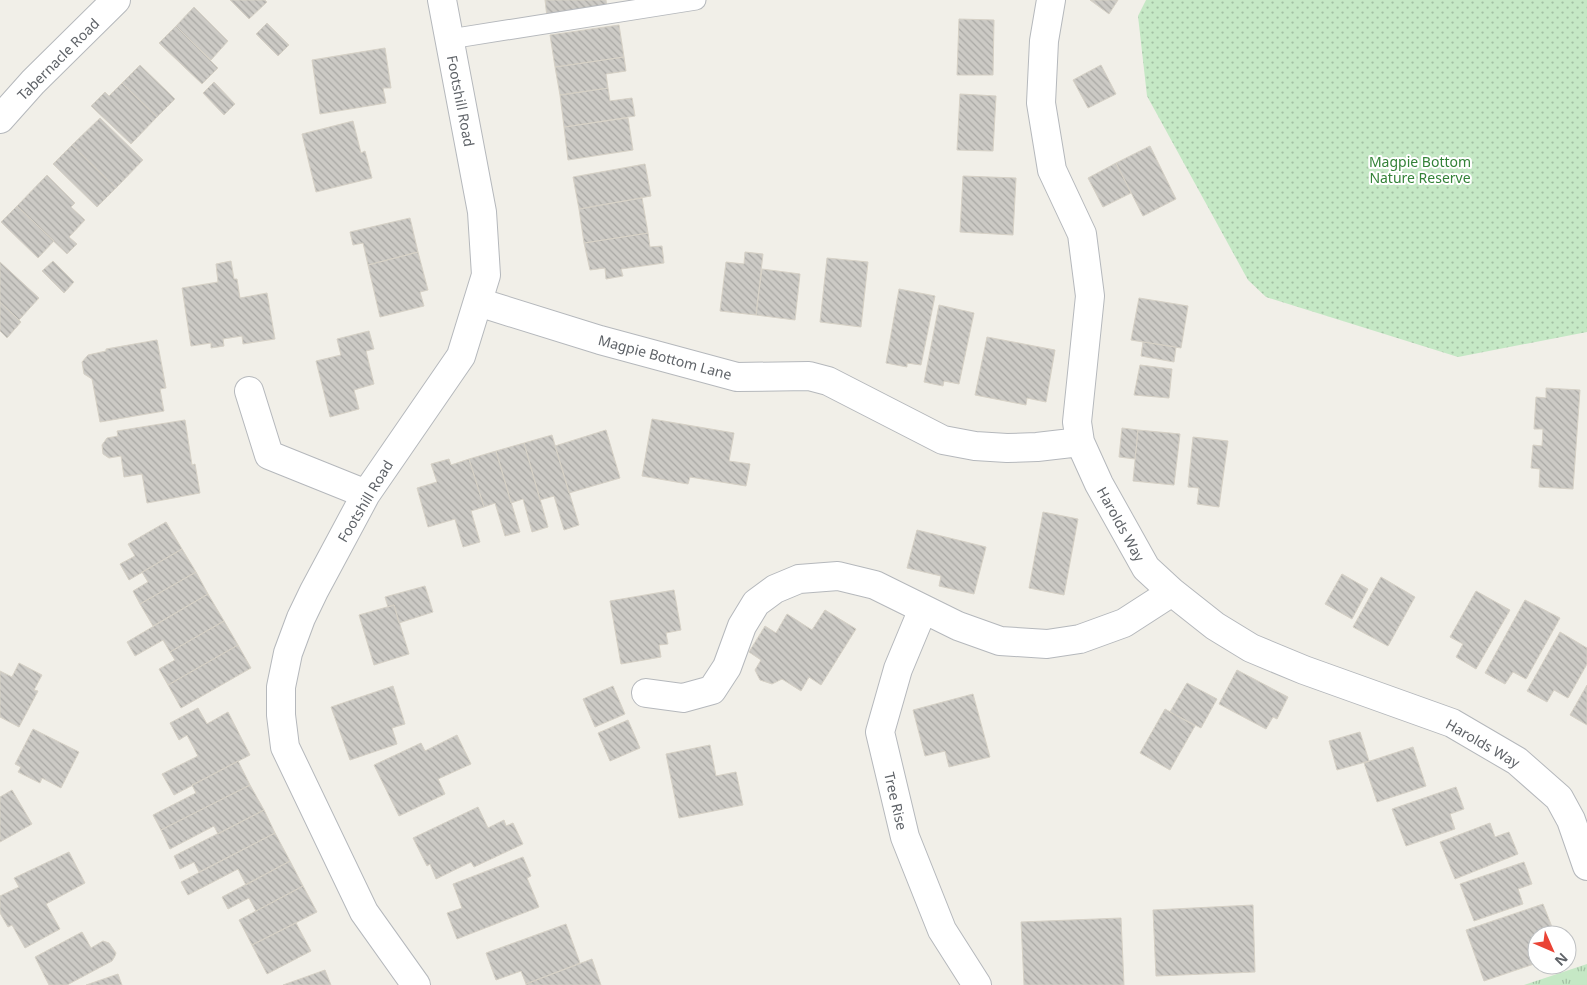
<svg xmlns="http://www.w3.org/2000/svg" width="1587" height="985" font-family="'Noto Sans',sans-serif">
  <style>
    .grass { fill: url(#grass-tufts) }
    .park { fill: url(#park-dots) }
    .building { fill: url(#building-back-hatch); stroke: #d6d1c6 }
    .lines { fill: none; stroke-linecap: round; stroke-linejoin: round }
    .lane-casing { stroke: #b5b8bc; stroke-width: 21 }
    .street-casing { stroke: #b5b8bc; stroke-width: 30 }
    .lane { stroke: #fff; stroke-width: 19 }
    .street { stroke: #fff; stroke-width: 28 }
    .labels { text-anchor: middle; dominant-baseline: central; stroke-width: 4; stroke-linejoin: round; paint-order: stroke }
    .street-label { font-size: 14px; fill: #5f6368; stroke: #fff }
    .park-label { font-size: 14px; fill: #348238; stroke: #fff }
  </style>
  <defs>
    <pattern id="grass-tufts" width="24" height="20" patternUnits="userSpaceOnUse" patternTransform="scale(1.25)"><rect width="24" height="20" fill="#c5e8c5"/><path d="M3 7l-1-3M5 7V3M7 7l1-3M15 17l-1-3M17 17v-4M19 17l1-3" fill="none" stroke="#a3c0a4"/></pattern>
    <pattern id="park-dots" width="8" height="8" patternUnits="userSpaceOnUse" patternTransform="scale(1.25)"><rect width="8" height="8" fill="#c5e8c5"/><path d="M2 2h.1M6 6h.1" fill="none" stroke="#a3c0a4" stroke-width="1.8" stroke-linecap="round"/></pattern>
    <pattern id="building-back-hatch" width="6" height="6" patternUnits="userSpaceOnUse" patternTransform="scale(1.25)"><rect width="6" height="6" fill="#cccac5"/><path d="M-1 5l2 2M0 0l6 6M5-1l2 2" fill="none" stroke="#a9a8a4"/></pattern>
  </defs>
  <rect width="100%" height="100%" fill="#f1efe8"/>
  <path class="grass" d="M1587,964V985H1524Z"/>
  <path class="park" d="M1146,0H1587V332L1458,357L1266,297L1248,280L1147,96L1138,16Z"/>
  <path class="building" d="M230,0H265L267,2L249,19Z
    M545,0H606L607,8L547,17Z
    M1090,0H1118L1109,14Z
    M194,7L228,41L211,60L176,26Z
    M959,19L994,20L993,75H957Z
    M267,23L289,45L278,56L256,34Z
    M619,25L624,57L555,67L550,35Z
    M176,26L218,68L202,84L159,43Z
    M385,48L391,88H383L386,103L320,114L312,60Z
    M624,57L626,71L606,74L608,88L560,95L555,67Z
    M140,65L175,99L157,117L122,83Z
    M1101,65L1116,94L1088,108L1073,80Z
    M214,82L235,104L224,115L203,93Z
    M122,83L157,117L131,144L91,106L105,92L109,96Z
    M608,88L610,101L632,98L635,116L564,127L560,95Z
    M960,94L996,96L993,151L957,150Z
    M100,118L143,160L116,188L72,145Z
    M628,118L633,150L568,160L564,127Z
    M353,121L361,153L365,151L372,178L316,192L302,134Z
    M72,145L116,188L97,207L53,164Z
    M1150,146L1176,199L1143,216L1116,163Z
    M1116,163L1131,193L1103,207L1088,178Z
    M645,164L651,196L579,209L573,177Z
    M47,175L75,203L71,207L85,220L69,237L77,244L67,254L17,206Z
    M963,176L1016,178L1013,235L960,232Z
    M642,198L648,233L584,243L579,209Z
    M17,206L54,241L38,258L1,222Z
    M410,218L418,252L368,265L363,243L353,245L350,232Z
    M648,233L650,247L662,246L664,263L621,269L623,276L606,279L605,268L590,270L584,243Z
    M418,252L428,290L420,292L424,306L380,317L368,265Z
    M745,252L763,254L756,315L720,311L726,262L744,264Z
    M827,258L868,262L861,327L820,322Z
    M53,261L74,282L64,293L42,271Z
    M231,261L234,279H237L240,298L267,293L275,339L243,344L242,336L223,339L224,346L211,348V343L191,346L182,288L218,282L216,264Z
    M0,262L39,298L19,320L0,302Z
    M762,269L800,274L795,320L756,315Z
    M899,289L935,296L921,365L907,363V367L886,363Z
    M1139,298L1188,306L1181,348L1131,340Z
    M0,302L21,322L7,338L0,331Z
    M939,305L974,313L959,384L944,381L943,386L924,382Z
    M369,331L374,349L366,351L374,384L354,390L359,409L330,417L316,361L341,355L337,339Z
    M987,337L1055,350L1046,402L1027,398L1026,405L975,395Z
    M157,340L166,388L160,389L164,411L100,422L92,379L84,374L82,362L88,355L106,351V349Z
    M1143,342L1176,347L1174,362L1141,356Z
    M1140,365L1172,369L1169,398L1134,395Z
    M1546,388L1580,390L1573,489L1539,487L1540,469L1531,468L1533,445L1542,446L1543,429H1534L1536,397L1546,398Z
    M652,419L734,433L729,461L750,464L746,486L690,477L688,484L642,476Z
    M185,420L192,465L195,464L200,493L147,503L142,474L124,477L121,456L109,458L103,454L102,445L107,438L118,436L117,431Z
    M1122,428L1138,430L1135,459L1119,457Z
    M606,430L620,478L569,493L555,446Z
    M1138,430L1180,434L1174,485L1133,481Z
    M552,435L579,525L564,530L554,496L540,500L524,443Z
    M1193,437L1228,441L1219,507L1197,504L1199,488L1188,487Z
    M524,443L548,527L532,532L523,499L511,503L496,451Z
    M496,451L520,532L505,536L495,503L484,507L469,459Z
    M449,459L451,465L469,459L484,507L471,511L480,542L463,547L455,519L428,527L417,488L437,482L431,464Z
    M1043,512L1078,519L1064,595L1029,588Z
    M166,522L182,549L129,580L120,564L135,556L128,544Z
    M917,530L986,547L974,594L939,586L941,576L907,568Z
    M182,549L196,572L140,604L133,591L148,582L142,572Z
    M196,572L208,594L153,626L140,604Z
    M1342,574L1368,589L1352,619L1325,604Z
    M1381,577L1415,597L1388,646L1353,627Z
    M425,586L433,612L399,623L394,605L388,607L385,597Z
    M674,590L681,630L666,633L668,644L659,645L661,657L621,664L610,601Z
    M1476,591L1510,610L1476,669L1456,657L1463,644L1450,637Z
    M208,594L224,621L170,652L163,640L135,656L127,642Z
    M1525,600L1560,618L1526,679L1513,672L1505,684L1485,673Z
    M394,605L409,654L374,665L359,615Z
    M825,610L856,629L821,685L809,677L801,691L782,679L772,684L760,680L755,670L761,660L749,652L765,626L776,633L787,614L812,630Z
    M224,621L238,645L168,685L159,669L175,660L170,652Z
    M1560,632L1587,648V664L1568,698L1554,690L1547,702L1527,691Z
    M238,645L251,668L181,708L168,685Z
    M19,663L42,675L34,690L38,691L19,727L0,717V671L12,677Z
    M1237,670L1288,697L1277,719L1273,717L1266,729L1219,704Z
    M1187,683L1217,699L1201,728L1170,712Z
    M1587,685V725L1570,715Z
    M393,686L405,724L392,728L397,744L350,760L331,707Z
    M613,686L625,714L595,727L583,699Z
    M973,694L990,757L949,767L945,751L925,756L913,710Z
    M198,708L207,724L228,712L250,755L174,795L162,774L198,756L187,735L179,740L170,723Z
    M1165,709L1195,726L1170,770L1140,753Z
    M628,720L640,748L610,761L598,733Z
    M33,729L79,752L61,788L42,778L40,783L18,772L21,767L15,764Z
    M1360,732L1369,761L1337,770L1329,741Z
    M457,735L471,764L438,779L445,794L399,816L374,765L421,743L425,751Z
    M710,745L716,776L736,772L743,805L679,818L666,754Z
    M1413,747L1426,786L1377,802L1364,763Z
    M238,761L250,785L161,830L153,815L196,793L192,785Z
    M250,785L264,810L218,834L214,826L170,849L161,830Z
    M1456,787L1464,809L1450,814L1455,829L1406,846L1392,809Z
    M12,790L32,824L0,842V797Z
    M478,807L488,828L504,820L506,826L513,823L523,844L474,867L471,862L436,879L430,864L427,866L413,838Z
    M264,810L275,833L199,872L194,862L180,869L174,856Z
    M1490,823L1495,837L1509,832L1518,854L1455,879L1440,842Z
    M275,833L290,861L246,885L238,869L188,895L181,882Z
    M69,852L85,883L46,904L60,929L25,948L12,925L8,927L0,913V896L19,887L14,878Z
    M523,857L531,876L527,878L539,907L457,939L447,913L462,908L453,884Z
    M290,861L303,886L256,911L249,898L228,909L222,897Z
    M1524,862L1532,884L1518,889L1523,904L1474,921L1460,884Z
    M303,886L317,912L252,945L239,920Z
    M1543,904L1552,927L1545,929L1547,935H1537V963L1484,981L1466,930Z
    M1253,905L1255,972L1156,976L1153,910Z
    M1121,918L1124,985H1024L1021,922Z
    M296,923L311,951L267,974L252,945Z
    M566,924L580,963L526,984L521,971L496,980L486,953Z
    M82,932L91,948L103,941L109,943L116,953L115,956L112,961L67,985H49L35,957Z
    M592,959L601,985H526V984Z
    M325,970L331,985H283Z
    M118,974L122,985H86Z"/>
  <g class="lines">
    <g class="lane-casing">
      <path id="lane" d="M450,39L696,0"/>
    </g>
    <g class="street-casing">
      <path id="street" d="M1051,0L1044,41L1041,103L1052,170L1082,234L1090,296L1077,422L1080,442L1099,484L1146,568L1172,592L1215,626L1251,648L1304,670L1452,723L1517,761L1559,798L1571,820L1587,866
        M0,119L33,82L116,0
        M478,302L600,340L737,377L809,376L828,381L943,440L975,446L1007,448L1037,447L1080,442
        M249,391L269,455L366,494
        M923,609L898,669L880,732L905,837L942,930L977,985
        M646,693L683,698L712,690L727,667L742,626L756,603L775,589L799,579L838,576L875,585L958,626L1000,641L1047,644L1080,639L1124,623L1172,592
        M416,985L364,912L285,747L281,715V687L288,653L301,618L314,591L366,494L461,356L486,275L482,212L442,0"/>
    </g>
    <use href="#lane" class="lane"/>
    <use href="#street" class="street"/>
  </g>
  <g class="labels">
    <g class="street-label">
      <text transform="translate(58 59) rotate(-45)">Tabernacle Road</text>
      <text transform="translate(461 101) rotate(79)">Footshill Road</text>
      <text transform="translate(665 357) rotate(15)">Magpie Bottom Lane</text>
      <text transform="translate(365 501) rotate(-59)">Footshill Road</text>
      <text transform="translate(1121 524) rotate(61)">Harolds Way</text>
      <text transform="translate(1483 743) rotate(30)">Harolds Way</text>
      <text transform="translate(896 801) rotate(77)">Tree Rise</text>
    </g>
    <g class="park-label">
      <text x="1420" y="161">Magpie Bottom<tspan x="1420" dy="16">Nature Reserve</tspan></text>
    </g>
  </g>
  <g transform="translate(1552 950) rotate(135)"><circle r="24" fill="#ffffff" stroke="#bfc1c3"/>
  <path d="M0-4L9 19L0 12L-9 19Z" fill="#ea4335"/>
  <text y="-8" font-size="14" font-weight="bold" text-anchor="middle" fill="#5f6368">N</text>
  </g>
</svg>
